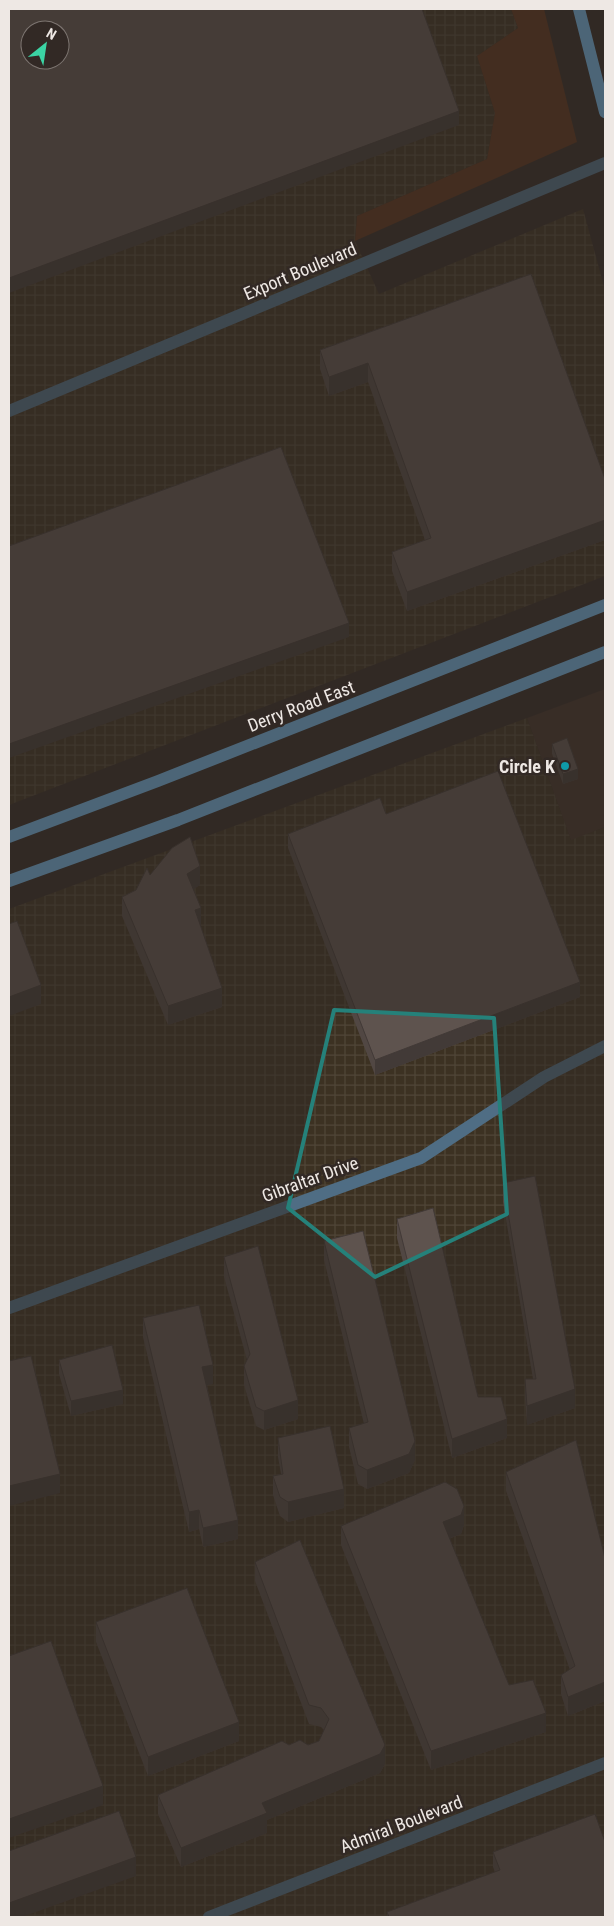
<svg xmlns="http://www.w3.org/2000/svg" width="614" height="1926" font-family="'Roboto Condensed',sans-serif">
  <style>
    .built { fill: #403129 }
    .industrial { fill: url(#industrial-grid); fill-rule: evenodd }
    .green { fill: #59321b }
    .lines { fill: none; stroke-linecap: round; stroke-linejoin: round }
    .minor { stroke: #4f6d84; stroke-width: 12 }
    .major { stroke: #6eaedc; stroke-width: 12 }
    .wall { fill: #514743 }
    .shaded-wall { fill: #423a37 }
    .building { fill: #5e534e; stroke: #423a37; fill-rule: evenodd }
    .marked { fill: none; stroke: #25817a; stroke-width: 4; stroke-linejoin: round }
    .culture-dot { fill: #0f9aa8; stroke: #322925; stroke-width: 2 }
    .labels { text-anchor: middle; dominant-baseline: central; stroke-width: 5; stroke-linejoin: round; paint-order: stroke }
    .street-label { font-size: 18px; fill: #eee8e4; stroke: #322925 }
    .poi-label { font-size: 18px; font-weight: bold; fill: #eee8e4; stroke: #322925; text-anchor: end }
  </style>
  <defs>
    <pattern id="industrial-grid" width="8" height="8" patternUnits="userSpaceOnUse" patternTransform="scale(1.25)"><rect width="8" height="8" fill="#3c3122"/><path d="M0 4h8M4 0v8" fill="none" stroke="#4f4537"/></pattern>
  </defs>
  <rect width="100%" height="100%" fill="#322925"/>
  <path class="built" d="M605,689V827L571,841L527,718Z"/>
  <path class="industrial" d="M9,9H511L518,28L477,56L495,113L487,159L357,216L355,241L379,294L583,209L605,290V576L9,805ZM30,30H60V60H30Z
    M527,718L571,840L605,827V1917H9V909Z"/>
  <path class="green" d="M511,9H544L577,142L355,241L357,216L487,159L495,113L477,56L518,28Z"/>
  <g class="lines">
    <path class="minor" d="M9,411L605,163
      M9,1308L421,1158L544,1077L605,1046
      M209,1917L605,1763"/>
    <path class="major" d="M579,9L605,112
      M9,837L158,781L605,605
      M9,881L178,820L605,652"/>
  </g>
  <path class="wall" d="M531,274L605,479V540L407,611L392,571V552L425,540L368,382L329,396L320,369V350Z
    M552,744L578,779L563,784L552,754Z
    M386,814L580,997L375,1075L288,848V834Z
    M150,875L200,885L193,889L201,927L222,1007L168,1025L122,916V897L136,890Z
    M503,1183L575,1408L527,1425L525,1398V1379H533L503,1202Z
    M397,1219L478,1397L507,1438L452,1458L397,1238Z
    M324,1241L415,1460L409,1473L367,1489L358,1484L349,1447V1428L364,1424L324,1260Z
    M224,1257L298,1419L264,1430L256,1426L244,1385V1366L247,1360L224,1277Z
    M143,1318L213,1384L207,1385L238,1539L203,1547L199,1529L189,1532L143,1337Z
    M59,1360L123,1404L71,1416L59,1374Z
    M278,1438L344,1508L288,1522L280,1516L273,1495V1476L281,1474L278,1457Z
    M506,1472L605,1558V1701L568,1716L561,1694V1675L570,1670L506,1491Z
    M464,1525L461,1534L449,1539L509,1685L546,1732L431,1770L341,1545V1526Z
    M255,1562L385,1764L380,1773L267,1820V1833L181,1867L158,1814V1795L289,1745H308L319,1741L324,1730L321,1727L309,1724L255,1581Z
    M96,1622L239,1741L148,1776L96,1642Z
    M493,1852L605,1917H387V1912L495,1872L493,1867Z"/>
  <path class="shaded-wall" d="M459,111V125L9,293V278Z
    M368,363V382L329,396V377Z
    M605,520V540L407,611V592Z
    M349,623V637L9,758V744Z
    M578,769V779L563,784V774Z
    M200,866V885L187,894V874Z
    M201,908V927L195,910Z
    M580,982V997L375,1075V1060Z
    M41,985V1004L9,1016V997Z
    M222,988V1007L168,1025V1006Z
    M213,1365V1384L202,1386V1367Z
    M575,1389V1408L527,1425V1406Z
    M123,1390V1404L71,1416V1401Z
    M298,1400V1419L264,1430V1411Z
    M507,1419V1438L452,1458V1439Z
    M415,1441V1460L409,1473L367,1489V1470Z
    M60,1474V1493L9,1506V1486Z
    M344,1489V1508L288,1522V1502Z
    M464,1506V1525L461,1534L443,1541V1522Z
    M199,1510V1529L189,1532V1512Z
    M238,1520V1539L203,1547V1528Z
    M605,1682V1701L568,1716V1697Z
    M546,1713V1732L431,1770V1751Z
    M239,1722V1741L148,1776V1757Z
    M385,1745V1764L380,1773L267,1820V1833L181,1867V1848L262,1803Z
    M103,1786V1805L9,1838V1819Z
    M136,1857V1876L22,1917H9V1903Z"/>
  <path class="building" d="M9,9H422L459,111L9,278ZM30,30H60V60H30Z
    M531,274L605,479V520L407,592L392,552L431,538L368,363L329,377L320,350Z
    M281,447L349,623L9,744V546Z
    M567,738L578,769L563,774L552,744Z
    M498,771L580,982L375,1060L288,834L380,798L386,814Z
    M190,837L200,866L187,874L201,908L195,910L222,988L168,1006L122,897L136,890L147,868L150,875L172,848Z
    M17,921L41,985L9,997V924Z
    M535,1176L575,1389L527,1406L525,1379H536L503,1183Z
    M433,1208L478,1397H501L507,1419L452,1439L397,1219Z
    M363,1231L415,1441L409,1454L367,1470L358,1465L349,1428L368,1422L324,1241Z
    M258,1246L298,1400L264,1411L256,1407L244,1366L250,1354L224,1257Z
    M199,1305L213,1365L202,1367L238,1520L203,1528L199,1510L189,1512L143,1318Z
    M112,1345L123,1390L71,1401L59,1360Z
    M31,1356L60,1474L9,1486V1361Z
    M330,1426L344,1489L288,1502L280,1497L273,1476L283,1474L278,1438Z
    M576,1440L605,1558V1682L568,1697L561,1675L575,1666L506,1472Z
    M445,1482L457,1489L464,1506L461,1515L443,1522L509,1685L533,1680L546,1713L431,1751L341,1526Z
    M300,1540L385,1745L380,1754L262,1803L267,1813L181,1848L158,1795L282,1741L289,1745L300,1740L308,1745L319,1741L329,1719L321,1708L309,1705L255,1562Z
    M187,1588L239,1722L148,1757L96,1622Z
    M51,1641L103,1786L9,1819V1656Z
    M119,1811L136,1857L9,1903V1851Z
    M595,1814L605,1842V1917H389L387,1912L500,1870L493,1852Z"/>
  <path d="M0 0H614V1926H0ZM334,1010L494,1018L507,1214L375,1277L288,1208Z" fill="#322925" fill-opacity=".55" fill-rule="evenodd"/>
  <path class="marked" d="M334,1010L494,1018L507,1214L375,1277L288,1208Z"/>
  <circle class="culture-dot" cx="565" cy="766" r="5"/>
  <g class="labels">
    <g class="street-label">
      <text transform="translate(300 271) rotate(-23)">Export Boulevard</text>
      <text transform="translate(301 706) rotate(-21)">Derry Road East</text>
      <text transform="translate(310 1179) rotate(-20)">Gibraltar Drive</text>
      <text transform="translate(401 1824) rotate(-21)">Admiral Boulevard</text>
    </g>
    <g class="poi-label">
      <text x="555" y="766">Circle K</text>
    </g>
  </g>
  <rect width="614" height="1926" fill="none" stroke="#eee8e4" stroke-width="20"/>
  <g transform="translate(45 45) rotate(30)"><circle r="24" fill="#322925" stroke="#7d7571"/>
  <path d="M0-4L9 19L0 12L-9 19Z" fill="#3bd4a4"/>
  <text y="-8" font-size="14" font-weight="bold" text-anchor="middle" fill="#eee8e4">N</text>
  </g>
</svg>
